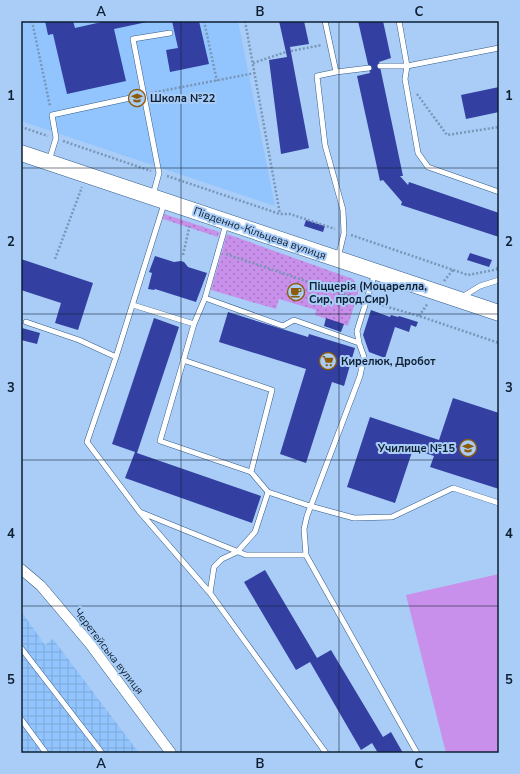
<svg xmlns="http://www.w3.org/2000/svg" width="520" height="774" font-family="'Nunito Sans',sans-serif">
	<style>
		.built { fill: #92c4fd }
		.industrial { fill: url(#industrial-grid) }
		.grass { fill: url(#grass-dots) }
		.garden { fill: #c890ea }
		.building { fill: #3340a1 }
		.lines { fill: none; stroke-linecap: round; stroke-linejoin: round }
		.lane-casing { stroke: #335c88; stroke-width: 6 }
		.street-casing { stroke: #335c88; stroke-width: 11 }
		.primary-casing { stroke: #335c88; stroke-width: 17 }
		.path { stroke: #7896b8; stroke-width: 2.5; stroke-dasharray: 2 2; stroke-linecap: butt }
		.lane { stroke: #fff; stroke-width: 5 }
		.street { stroke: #fff; stroke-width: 10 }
		.primary { stroke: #fff; stroke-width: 16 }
		.grid { fill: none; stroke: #0e1f32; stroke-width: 1; stroke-opacity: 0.55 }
		.labels { text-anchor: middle; stroke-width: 4; stroke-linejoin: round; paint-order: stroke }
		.poi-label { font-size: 11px; font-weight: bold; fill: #0e1f32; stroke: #a9cdf6; text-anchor: start }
		.street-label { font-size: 11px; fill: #0e1f32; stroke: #a9cdf6 }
		.neatline { fill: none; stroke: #0e1f32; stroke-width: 1.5 }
		.grid-label { font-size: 13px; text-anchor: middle; font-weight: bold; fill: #0e1f32 }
	</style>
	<defs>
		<pattern id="industrial-grid" width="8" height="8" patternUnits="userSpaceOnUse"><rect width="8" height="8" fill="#92c4fd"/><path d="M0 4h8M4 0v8" fill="none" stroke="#7da8d9"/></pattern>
		<pattern id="grass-dots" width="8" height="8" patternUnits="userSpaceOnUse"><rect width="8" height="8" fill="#c890ea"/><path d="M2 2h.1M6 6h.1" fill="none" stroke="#a175be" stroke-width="1.8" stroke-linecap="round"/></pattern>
	</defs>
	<rect width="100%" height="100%" fill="#a9cdf6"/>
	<path class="built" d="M21,21H238L275,206L21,121Z"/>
	<path class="industrial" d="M21,611L45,645L53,639L139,753H21Z"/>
	<path class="grass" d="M164,214L219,232L218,237L163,219Z
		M227,234L353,279L359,289L348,326L315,315L316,310L279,299L276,309L211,290Z"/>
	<path class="garden" d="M499,574V753H446L406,595Z"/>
	<path class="building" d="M45,21H73L75,28L106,21L147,22L114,29L126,81L67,94L53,34L48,35Z
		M172,21H199L209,64L170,72L166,50L178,48Z
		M279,21H304L309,44L290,47L309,148L281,154L269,60L287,57Z
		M358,21H383L391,58L379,62L403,176H400L408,185L409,182L499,213V237L401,205L402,202L383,180L380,181L357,76L370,73Z
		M499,87V112L466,119L461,95Z
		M306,220L325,226L323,232L304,226Z
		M470,253L492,260L489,267L467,260Z
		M155,256L174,262L181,261L184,262L188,267L207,273L196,302L155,289L154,290L148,289L152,273L149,272Z
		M21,259L93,283L78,330L55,323L61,303L21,290Z
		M299,285L303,293L292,298L289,291Z
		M371,310L390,317L391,315L398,317L399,316L418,322L416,327L411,325L409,332L395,327L385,358L369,352L363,335Z
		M228,312L308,337L309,334L355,348L344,386L332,382L306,463L280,454L306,369L219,342Z
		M154,318L179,327L137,453L261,496L252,523L125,478L135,452L112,444Z
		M326,318L344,324L341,332L324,326Z
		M22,328L40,333L37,344L21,340Z
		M453,398L499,413V489L430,467L434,456L413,449L395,503L347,487L370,417L439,440Z
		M265,570L317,658L331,650L383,737L391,732L403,753H378L372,743L361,750L310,662L296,670L244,582Z"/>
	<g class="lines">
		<g class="lane-casing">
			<path id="lane" d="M325,21L336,72L317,76L325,145L343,210L344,233L338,258
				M399,21L407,66L405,79L418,153L428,167L499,192
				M380,66H407L499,48
				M336,72L369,68
				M49,161L56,138L52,115L144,95
				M153,195L159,173L133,39L170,33
				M164,204L116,357L87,442L139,511L210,593L326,753
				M375,273L357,331L359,343L364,357L360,376L307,516L304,529L306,555L417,753
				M462,297L480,286L499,280
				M205,298L283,326L294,320L359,343
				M133,305L194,324
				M26,322L79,340L116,357
				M183,360L272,390L251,472
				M268,492L310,506L354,518L392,517L453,488L499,503
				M140,512L246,555H306
				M210,593L214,567L222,559L237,552L255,532L268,492L251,472L160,441L194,324L205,298L226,224
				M21,648L102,753
				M21,719L46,753"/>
		</g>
		<g class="street-casing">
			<path id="street" d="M21,569L41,586L90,644L171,753"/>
		</g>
		<g class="primary-casing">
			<path id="primary" d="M21,153L499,313"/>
		</g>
		<path class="path" d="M32,21L50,106
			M204,21L217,81
			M245,21L280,214
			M291,51L322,45
			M253,63L286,52
			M151,93L255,73
			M417,94L447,135L499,127
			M21,127L48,136
			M63,141L151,171
			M167,176L280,214H290L335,229
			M351,235L468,275L499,269
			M226,254L359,299
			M183,255L190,224
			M55,259L82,187
			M497,269L499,262
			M444,281L453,270
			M374,303L419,316L499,343
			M419,316L428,303"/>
		<use href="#lane" class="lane"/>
		<use href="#street" class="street"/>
		<use href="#primary" class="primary"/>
	</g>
	<path class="grid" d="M181,21V753M339,21V753M21,168H499M21,314H499M21,460H499M21,606H499"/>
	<defs>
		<g id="school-ring" transform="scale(0.9)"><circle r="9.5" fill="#a9cdf6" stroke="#8e5c09" stroke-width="1.5"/><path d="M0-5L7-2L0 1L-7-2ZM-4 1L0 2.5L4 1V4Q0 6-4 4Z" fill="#8e5c09"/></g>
		<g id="cafe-ring" transform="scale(0.9)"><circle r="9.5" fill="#a9cdf6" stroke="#8e5c09" stroke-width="1.5"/><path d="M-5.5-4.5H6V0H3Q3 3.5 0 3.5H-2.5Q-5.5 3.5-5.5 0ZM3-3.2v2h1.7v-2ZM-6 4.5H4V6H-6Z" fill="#8e5c09"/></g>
		<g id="supermarket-ring" transform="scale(0.9)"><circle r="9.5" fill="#a9cdf6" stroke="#8e5c09" stroke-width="1.5"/><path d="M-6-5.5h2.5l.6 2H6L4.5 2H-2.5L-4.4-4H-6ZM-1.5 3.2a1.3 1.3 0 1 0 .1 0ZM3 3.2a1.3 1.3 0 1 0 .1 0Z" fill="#8e5c09"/></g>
		<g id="university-ring" transform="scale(0.9)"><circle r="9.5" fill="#a9cdf6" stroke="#8e5c09" stroke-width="1.5"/><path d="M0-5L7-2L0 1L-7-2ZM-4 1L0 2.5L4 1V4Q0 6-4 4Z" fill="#8e5c09"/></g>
	</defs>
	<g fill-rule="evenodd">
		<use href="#school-ring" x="137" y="98"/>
		<use href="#cafe-ring" x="296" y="292"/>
		<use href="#supermarket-ring" x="328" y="361"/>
		<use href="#university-ring" x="468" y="448"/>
	</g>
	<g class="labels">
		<g class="poi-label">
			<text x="150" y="102">Школа №22</text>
			<text x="309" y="290">Піццерія (Моцарелла,<tspan x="309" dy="13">Сир, прод.Сир)</tspan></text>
			<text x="341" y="365">Кирелюк, Дробот</text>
			<text x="455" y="452" text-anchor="end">Училище №15</text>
		</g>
		<g class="street-label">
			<text transform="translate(260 233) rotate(19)" y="4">Південно-Кільцева вулиця</text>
			<text transform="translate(109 651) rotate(52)" y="4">Черетейська вулиця</text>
		</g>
	</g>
	<rect width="520" height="774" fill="none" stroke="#a9cdf6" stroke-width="44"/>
	<rect x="22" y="22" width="476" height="730" class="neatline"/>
	<g class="grid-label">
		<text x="101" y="16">A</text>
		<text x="260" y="16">B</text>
		<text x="419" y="16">C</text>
		<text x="11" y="100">1</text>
		<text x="509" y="100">1</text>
		<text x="11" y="246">2</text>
		<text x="509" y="246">2</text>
		<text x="11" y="392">3</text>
		<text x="509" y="392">3</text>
		<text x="11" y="538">4</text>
		<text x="509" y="538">4</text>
		<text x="11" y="684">5</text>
		<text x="509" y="684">5</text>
		<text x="101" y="768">A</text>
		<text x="260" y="768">B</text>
		<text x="419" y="768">C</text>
	</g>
</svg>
